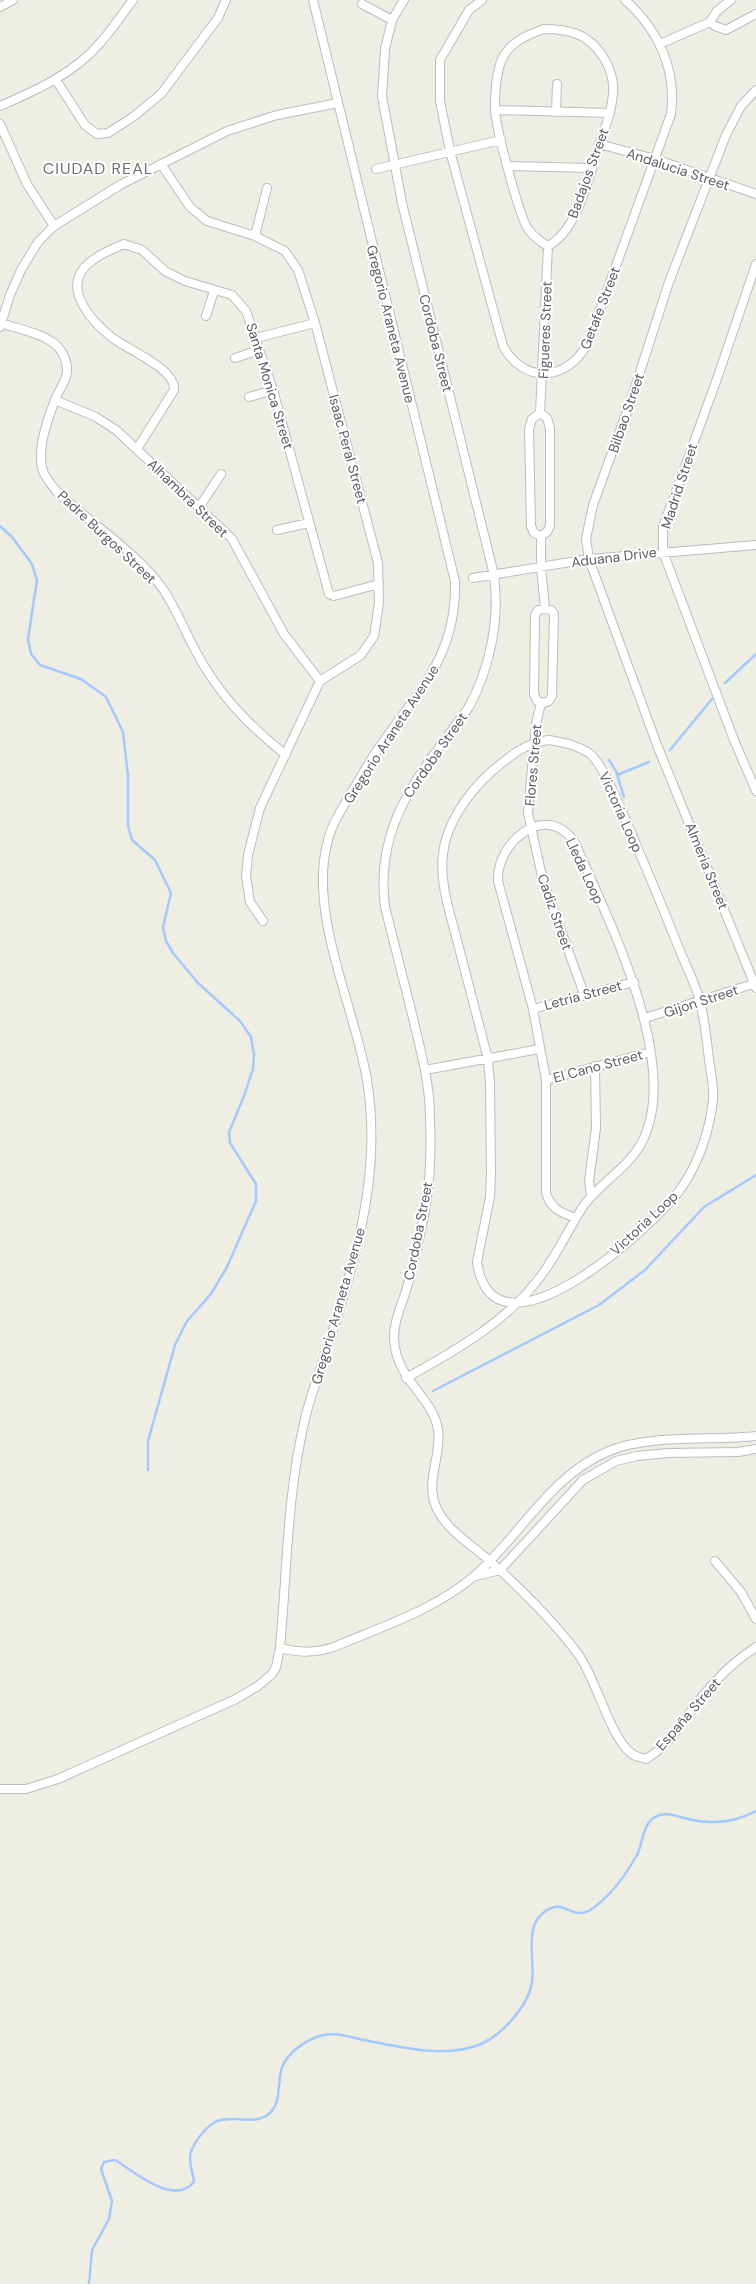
<svg xmlns="http://www.w3.org/2000/svg" width="756" height="2284" font-family="'DM Sans',sans-serif">
	<style>
		.lines { fill: none; stroke-linecap: round; stroke-linejoin: round }
		.stream { stroke: #a3c9ff; stroke-width: 2.5 }
		.street-casing { stroke: #bbbcc3; stroke-width: 10 }
		.street { stroke: #fff; stroke-width: 8 }
		.labels { text-anchor: middle; stroke-width: 4; stroke-linejoin: round; paint-order: stroke }
		.street-label { font-size: 14px; fill: #5b5e65; stroke: #fff }
		.quarter-label { font-size: 16px; letter-spacing: 1px; fill: #6c7077; stroke: #fff }
	</style>
	<rect width="100%" height="100%" fill="#efeee3"/>
	<g class="lines">
		<path class="stream" d="M0,526L12,537L32,564L37,580L28,639L31,654L40,665L81,679L106,697L123,732L128,776V826L132,840L155,860L171,893L163,927L166,941L173,953L198,983L240,1021L251,1037L254,1054L253,1069L244,1096L229,1132L230,1143L256,1184V1201L227,1267L211,1294L187,1321L175,1345L148,1441V1470
			M725,683L756,654
			M670,750L712,699
			M609,760L616,771L624,797
			M617,775L649,762
			M433,1391L599,1305L645,1270L704,1207L756,1175
			M89,2284L92,2250L109,2219L112,2201L101,2169L104,2162L115,2160C134,2171 173,2207 194,2182C193,2174 190,2166 190,2158C190,2146 204,2129 215,2122C219,2119 229,2119 235,2119C246,2119 256,2122 266,2116C282,2106 277,2086 281,2071C284,2057 299,2045 312,2039C331,2030 345,2036 364,2040C401,2047 445,2059 481,2044C502,2035 529,2005 532,1982C535,1964 525,1929 541,1915C561,1895 569,1918 586,1912C595,1909 604,1899 611,1892C622,1880 629,1869 637,1855C644,1841 642,1820 660,1815C670,1812 679,1817 688,1819C712,1825 735,1822 756,1811"/>
		<g class="street-casing">
			<path id="street" d="M404,0L392,20L385,49L382,96L402,203L494,575C500,619 490,668 469,707C423,770 374,822 385,907C394,943 403,978 412,1014C420,1049 430,1082 430,1118C431,1146 431,1176 426,1204C422,1230 415,1255 409,1280C405,1299 393,1319 394,1340C397,1381 432,1396 438,1429C442,1457 424,1482 437,1509C449,1533 473,1545 492,1563C519,1587 556,1624 578,1654C597,1680 610,1738 632,1754C636,1757 641,1757 646,1759C672,1744 685,1716 705,1693C720,1675 736,1660 756,1647
				M482,0L469,10L440,60V101L450,151L503,346C524,385 568,381 588,343L671,114C677,70 658,29 625,0
				M362,4L392,20
				M0,7L13,0
				M710,22L715,26L726,30L756,14
				M544,29C555,29 566,30 577,34C598,42 615,70 613,92C612,115 601,136 595,158C587,185 575,232 548,246C540,242 534,237 528,229C519,215 495,126 495,108C495,94 496,73 502,59C510,42 527,35 544,29Z
				M660,44L710,22L717,11L731,0
				M56,80L85,125L97,134L108,133L133,117L161,94L218,18L226,0
				M756,90L741,106L726,135L669,282L630,403L593,505L586,539L589,559L657,745L756,988
				M0,106C35,91 75,73 100,43C112,30 122,14 133,0
				M495,110L610,113
				M556,112L557,84
				M0,124L27,184L54,226
				M599,144L655,159L756,194
				M161,164L190,207L207,221L255,236L285,251L298,270L315,323L378,563L379,603L374,636L361,655L320,681L260,808L248,855L246,876L250,902L263,921
				M508,166L592,168
				M376,169L501,140
				M255,236L267,188
				M756,264L718,376L663,527V552L734,740L756,791
				M206,316L214,291
				M1,323C18,329 38,332 52,342C61,347 68,361 67,372C66,382 58,391 55,400C47,421 38,446 42,468C44,477 53,487 59,494C91,523 138,554 163,589C175,607 183,627 193,646C216,692 247,724 286,755
				M0,327L10,295L21,270L38,242L54,226L120,185L227,131L277,115L338,103
				M256,338L315,323
				M235,358L259,350
				M249,397L273,390
				M55,400L96,417L116,430L226,533L232,539L284,634L320,681
				M540,413L548,246
				M540,413L532,419L529,429L531,526L534,533L541,536
				M540,413L547,418L550,428V526L547,532L541,536
				M137,449L174,390C177,368 124,349 109,335C97,325 84,311 79,296C69,267 102,253 124,244L142,250L165,271L185,281L232,295L246,311L273,390L329,594L334,596L379,584
				M200,506L221,474
				M277,530L309,523
				M541,536V567L545,609
				M473,578L589,559L756,545
				M545,609L551,610L554,614L552,696L549,701L544,703L537,701L534,694L535,615L538,610Z
				M541,703L536,724L528,813L543,881L584,994
				M549,740C563,742 577,745 589,753C606,765 633,839 643,861C656,891 668,921 680,951C687,968 696,985 700,1002C705,1021 707,1041 709,1060C711,1073 714,1087 713,1099C710,1130 699,1162 682,1187C655,1226 493,1373 477,1262L490,1197L491,1173L490,1084L488,1059C478,1021 468,982 458,944C451,916 439,883 443,854C446,824 468,793 490,773C507,758 526,742 549,740Z
				M533,1009L634,982
				M645,1018L756,983
				M425,1070L539,1049
				M546,1080L650,1052
				M591,1195L589,1181L596,1128L595,1066
				M406,1378C455,1351 510,1320 543,1273C558,1252 569,1229 582,1208C598,1184 626,1170 641,1144C684,1065 607,918 575,843C547,800 496,842 498,881L533,1009L546,1080V1193C551,1209 561,1213 576,1218
				M715,1561L741,1592L756,1619
				M476,1576L500,1570L583,1480L616,1461L637,1456L668,1453L738,1452L756,1449
				M280,1648C300,1653 315,1653 334,1647C381,1627 434,1610 473,1577C520,1537 550,1475 609,1451C649,1434 712,1441 756,1436
				M0,1789H26L58,1779L236,1699L258,1686L272,1674L276,1667L280,1648C287,1572 287,1493 305,1419C310,1398 318,1376 325,1355C346,1289 368,1222 371,1153C372,1128 371,1104 367,1080C355,1008 309,916 327,844C331,825 342,809 351,793C359,781 366,767 374,755C414,695 457,660 455,581L313,0"/>
		</g>
		<use href="#street" class="street"/>
	</g>
	<g class="labels">
		<g class="street-label">
			<text transform="translate(678 169) rotate(18)" y="5">Andalucia Street</text>
			<text transform="translate(588 173) rotate(-70)" y="5">Badajos Street</text>
			<text transform="translate(600 308) rotate(-69)" y="5">Getafe Street</text>
			<text transform="translate(391 324) rotate(76)" y="5">Gregorio Araneta Avenue</text>
			<text transform="translate(545 330) rotate(-88)" y="5">Figueres Street</text>
			<text transform="translate(436 343) rotate(76)" y="5">Cordoba Street</text>
			<text transform="translate(270 386) rotate(73)" y="5">Santa Monica Street</text>
			<text transform="translate(626 413) rotate(-71)" y="5">Bilbao Street</text>
			<text transform="translate(348 449) rotate(75)" y="5">Isaac Peral Street</text>
			<text transform="translate(679 486) rotate(-72)" y="5">Madrid Street</text>
			<text transform="translate(188 498) rotate(44)" y="5">Alhambra Street</text>
			<text transform="translate(107 537) rotate(43)" y="5">Padre Burgos Street</text>
			<text transform="translate(614 557) rotate(-7)" y="5">Aduana Drive</text>
			<text transform="translate(391 734) rotate(-57)" y="5">Gregorio Araneta Avenue</text>
			<text transform="translate(435 755) rotate(-55)" y="5">Cordoba Street</text>
			<text transform="translate(533 765) rotate(-85)" y="5">Flores Street</text>
			<text transform="translate(621 812) rotate(66)" y="5">Victoria Loop</text>
			<text transform="translate(707 866) rotate(68)" y="5">Almeria Street</text>
			<text transform="translate(585 871) rotate(65)" y="5">Lleda Loop</text>
			<text transform="translate(555 912) rotate(71)" y="5">Cadiz Street</text>
			<text transform="translate(583 995) rotate(-15)" y="5">Letria Street</text>
			<text transform="translate(701 1001) rotate(-18)" y="5">Gijon Street</text>
			<text transform="translate(598 1066) rotate(-15)" y="5">El Cano Street</text>
			<text transform="translate(644 1223) rotate(-43)" y="5">Victoria Loop</text>
			<text transform="translate(418 1231) rotate(-79)" y="5">Cordoba Street</text>
			<text transform="translate(338 1306) rotate(-74)" y="5">Gregorio Araneta Avenue</text>
			<text transform="translate(688 1714) rotate(-49)" y="5">España Street</text>
		</g>
		<g class="quarter-label">
			<text x="98" y="174">CIUDAD REAL</text>
		</g>
	</g>
</svg>
